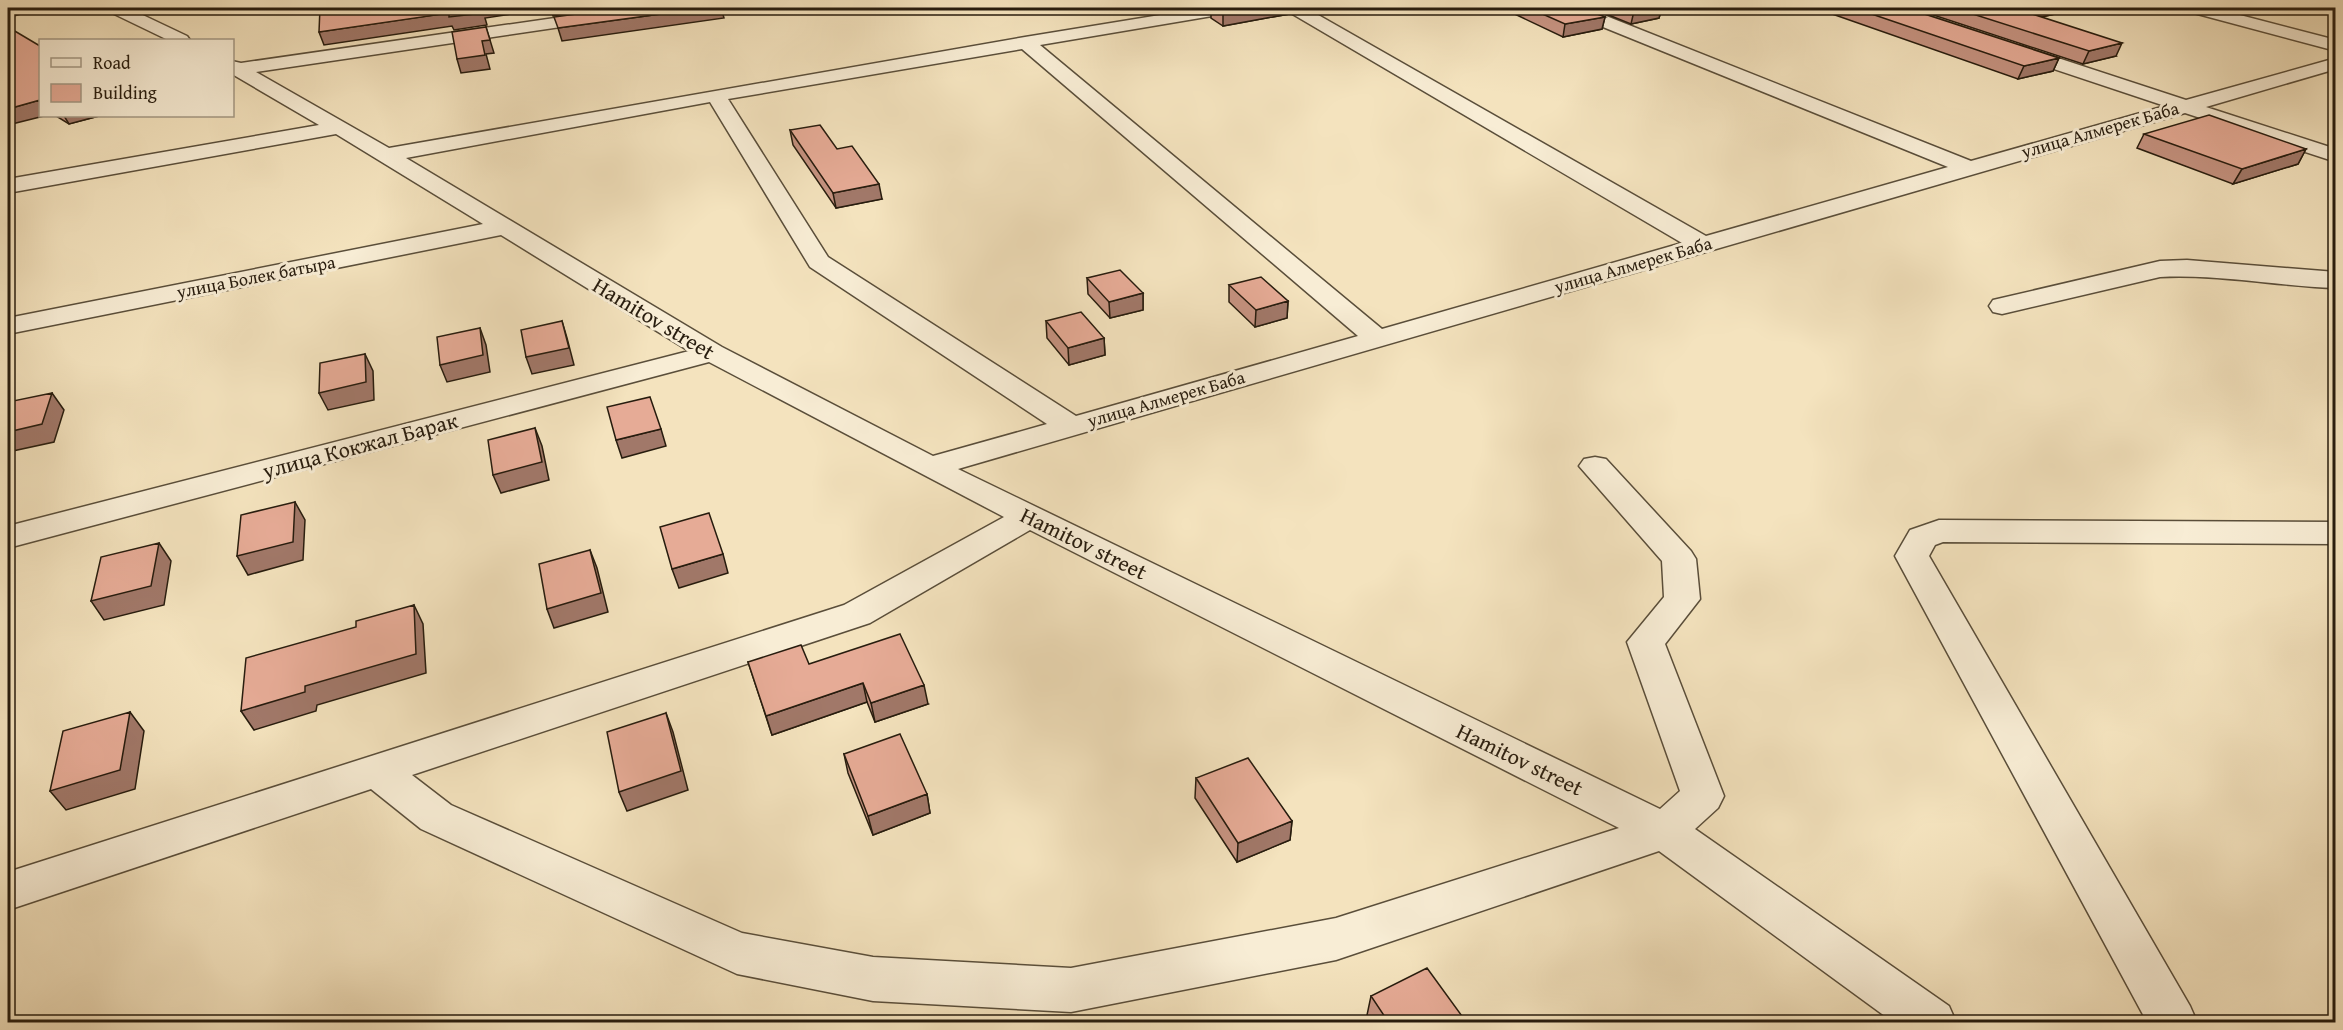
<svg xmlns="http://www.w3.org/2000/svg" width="2343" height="1030" font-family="'Gentium Book Plus',serif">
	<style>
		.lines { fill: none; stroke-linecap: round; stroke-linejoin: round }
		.minor-casing { stroke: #5a4e3a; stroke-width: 3 }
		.minor { fill: #f8edd5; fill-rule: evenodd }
		.wall { fill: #c69381; stroke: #271c0e; stroke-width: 1.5 }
		.shaded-wall { fill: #a17869; stroke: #271c0e; stroke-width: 1.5 }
		.building { fill: #e6ab96; stroke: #271c0e; stroke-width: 1.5 }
		.labels { text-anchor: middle; stroke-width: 6; stroke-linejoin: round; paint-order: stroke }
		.far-street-label { font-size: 18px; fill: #271c0e; stroke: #f8edd5 }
		.street-label { font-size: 22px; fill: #271c0e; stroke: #f8edd5 }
	</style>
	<rect width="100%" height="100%" fill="#f4e3be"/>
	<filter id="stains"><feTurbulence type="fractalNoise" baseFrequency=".00333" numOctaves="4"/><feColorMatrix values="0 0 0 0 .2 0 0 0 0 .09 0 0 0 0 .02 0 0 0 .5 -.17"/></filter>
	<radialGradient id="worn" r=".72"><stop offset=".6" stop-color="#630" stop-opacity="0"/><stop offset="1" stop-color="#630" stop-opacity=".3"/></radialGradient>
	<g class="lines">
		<g class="minor-casing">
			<path id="minor" d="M8,8H27L25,12L8,17Z
				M108,8H128L187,36L190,40H168L110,12Z
				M624,8H664L656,13L256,72L389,148L1025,37L1203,8H1238L1236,12L1230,13L1040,45L1382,329L1682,243L1289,12L1287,8H1306L1706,236L1948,167L1566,12L1564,8H1586L1971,161L2165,106L2009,54L2006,50L2009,46H2021L2186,100L2336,58V69L2206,107L2336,149V162L2185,113L958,469L1660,809L1680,791L1627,642L1664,597L1662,561L1579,466L1584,459L1595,457L1606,459L1691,551L1696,559L1700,599L1665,644L1724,796L1718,808L1695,829L1949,1006L1956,1022H1893L1659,851L1336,960L1071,1012L873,1001L737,974L421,829L371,789L8,910V872L844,605L1004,517L709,362L8,548V526L689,351L501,235L8,334V318L483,224L336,134L8,193V179L319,125L232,74V61L241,63ZM1022,49L1358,336L1076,416L828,257L728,99ZM710,102L810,267L1047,424L933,456L722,347L406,158ZM1030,530L1619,828L1336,918L1071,968L873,957L742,933L451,805L412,775L870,623Z
				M2188,8H2213L2336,40V51L2190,12Z
				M2187,260L2336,272V288C2277,286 2219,274 2160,277L2002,314L1993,312L1989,306L1993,300L2160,261Z
				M1939,520L2336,522V544L1943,542L1935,545L1929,556L2190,1006L2197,1022H2147L1895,556L1910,530Z"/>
		</g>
		<use href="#minor" class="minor"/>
	</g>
	<path class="wall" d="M1211,8H1289V14L1223,26L1211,18Z
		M1504,8H1582L1605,17L1602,29L1563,37L1504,9Z
		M1591,8H1662L1659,18L1631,24Z
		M1815,8H1906L2059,58L2053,71L2018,79Z
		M1912,8H2082L2041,17L2116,56L2083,64Z
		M56,116H99L69,124Z
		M790,130L837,149L882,199L836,208L793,145Z
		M2144,134L2306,149L2298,164L2233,184L2137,148Z
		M1087,278L1143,293V310L1110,318L1088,294Z
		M1229,285L1288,301L1287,318L1255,327L1229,302Z
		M1046,321L1104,338L1105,355L1069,365L1047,338Z
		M748,662L809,664L928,704L875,722L867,702L772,735Z
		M844,754L927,794L930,813L873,835L848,773Z
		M1196,778L1292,821L1290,840L1237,862L1195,798Z
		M1371,996L1467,1023H1373L1367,1015Z"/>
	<path class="shaded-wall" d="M481,8H545V9L485,18L487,25L454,30L452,26L324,45L319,32Z
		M551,8H612L553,16Z
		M705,8H721L724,18L562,41L558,28Z
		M1256,8H1289V14L1223,26V13Z
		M1314,8H1329L1314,10Z
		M1652,8H1662L1659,18L1631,24L1634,11Z
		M2031,8H2082L2015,23L2020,10Z
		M1605,17L1602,29L1563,37L1565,24Z
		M486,27L494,53L486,54L490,69L461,73L457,59L482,41Z
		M2122,43L2116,56L2083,64L2089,51Z
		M2059,58L2053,71L2018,79L2024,66Z
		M40,100V116H44L8,125V109Z
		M64,116H99L69,124Z
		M2306,149L2298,164L2233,184L2242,169Z
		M879,184L882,199L836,208L833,193Z
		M1143,293V310L1110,318L1109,302Z
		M1288,301L1287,318L1255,327L1256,310Z
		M562,321L567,338L574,365L532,374L526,357Z
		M480,328L486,345L490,372L447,382L440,365Z
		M1104,338L1105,355L1069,365L1068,348Z
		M365,354L373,371L374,400L328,410L319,393Z
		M52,393L64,410L54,442L8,452V432Z
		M535,428L542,446L549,480L501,493L493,475Z
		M661,429L666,446L622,458L616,440Z
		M295,502L305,520L303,560L248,575L237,556Z
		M159,543L171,561L164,605L104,620L91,601Z
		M590,550L597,568L608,612L554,628L547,609Z
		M723,554L728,573L679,588L672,569Z
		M414,605L423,624L426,673L317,705L316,711L254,730L241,711L305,686Z
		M863,683L867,702L772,735L766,716Z
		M924,685L928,704L875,722L871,703Z
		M130,712L144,731L135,789L66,810L50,791Z
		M666,713L673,732L688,790L627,811L619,792Z
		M927,794L930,813L873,835L868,816Z
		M1292,821L1290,840L1237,862L1238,843Z"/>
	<path class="building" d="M320,8H481L483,13L449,17V13L319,32Z
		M621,8H705L558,28L554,17Z
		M1214,8H1256L1223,13Z
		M1529,8H1582L1605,17L1565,24Z
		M1625,8H1652L1634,11Z
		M1854,8H1906L2059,58L2024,66Z
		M1954,8H2031L2020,10L2122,43L2089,51Z
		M8,27L40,46V100L8,109Z
		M486,27L490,40L482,41L485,55L457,59L452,32Z
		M2209,115L2306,149L2242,169L2144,134Z
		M820,125L837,149L852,146L879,184L833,193L790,130Z
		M1120,270L1143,293L1109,302L1087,278Z
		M1261,277L1288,301L1256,310L1229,285Z
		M1081,312L1104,338L1068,348L1046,321Z
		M562,321L569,348L526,357L521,330Z
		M480,328L483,355L440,365L437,337Z
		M365,354L366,382L319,393L320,363Z
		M52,393L42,424L8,432V402Z
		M650,397L661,429L616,440L607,407Z
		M535,428L542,462L493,475L488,440Z
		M295,502L293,542L237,556L241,515Z
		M709,513L723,554L672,569L660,527Z
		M159,543L151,586L91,601L101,557Z
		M590,550L601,593L547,609L539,564Z
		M414,605L416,654L305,686V692L241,711L246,658L356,627V621Z
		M900,634L924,685L871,703L863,683L766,716L748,662L801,645L809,664Z
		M130,712L120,770L50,791L63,731Z
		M666,713L681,771L619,792L607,732Z
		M900,734L927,794L868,816L844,754Z
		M1248,758L1292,821L1238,843L1196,778Z
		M1427,968L1467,1023H1389L1371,996Z"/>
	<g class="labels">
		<g class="far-street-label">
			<text transform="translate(2100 130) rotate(-16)" y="6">улица Алмерек Баба</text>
			<text transform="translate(1633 265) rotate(-16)" y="6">улица Алмерек Баба</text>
			<text transform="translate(256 277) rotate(-11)" y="6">улица Болек батыра</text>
			<text transform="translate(1166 399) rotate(-16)" y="6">улица Алмерек Баба</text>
		</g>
		<g class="street-label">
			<text transform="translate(654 318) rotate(31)" y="8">Hamitov street</text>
			<text transform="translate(360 445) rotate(-15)" y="8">улица Кокжал Барак</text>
			<text transform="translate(1084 543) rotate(26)" y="8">Hamitov street</text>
			<text transform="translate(1520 759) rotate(26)" y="8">Hamitov street</text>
		</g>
	</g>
	<rect width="2343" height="1030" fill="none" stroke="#f4e3be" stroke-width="30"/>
	<rect x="9" y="9" width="2325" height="1012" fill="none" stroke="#271c0e" stroke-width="3"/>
	<rect x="15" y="15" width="2313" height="1000" fill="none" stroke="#271c0e" stroke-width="1.5"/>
	<rect x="39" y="39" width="195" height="78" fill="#f8edd5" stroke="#a49985" stroke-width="1.5"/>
	<rect x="51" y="58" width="30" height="9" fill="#f8edd5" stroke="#a49985" stroke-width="1.5"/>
	<text x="93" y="69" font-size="18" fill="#271c0e">Road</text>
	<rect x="51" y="84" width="30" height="18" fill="#e6ab96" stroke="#a49985" stroke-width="1.5"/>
	<text x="93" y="99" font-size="18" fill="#271c0e">Building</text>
	<rect width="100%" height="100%" filter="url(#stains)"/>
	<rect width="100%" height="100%" fill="url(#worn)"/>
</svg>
